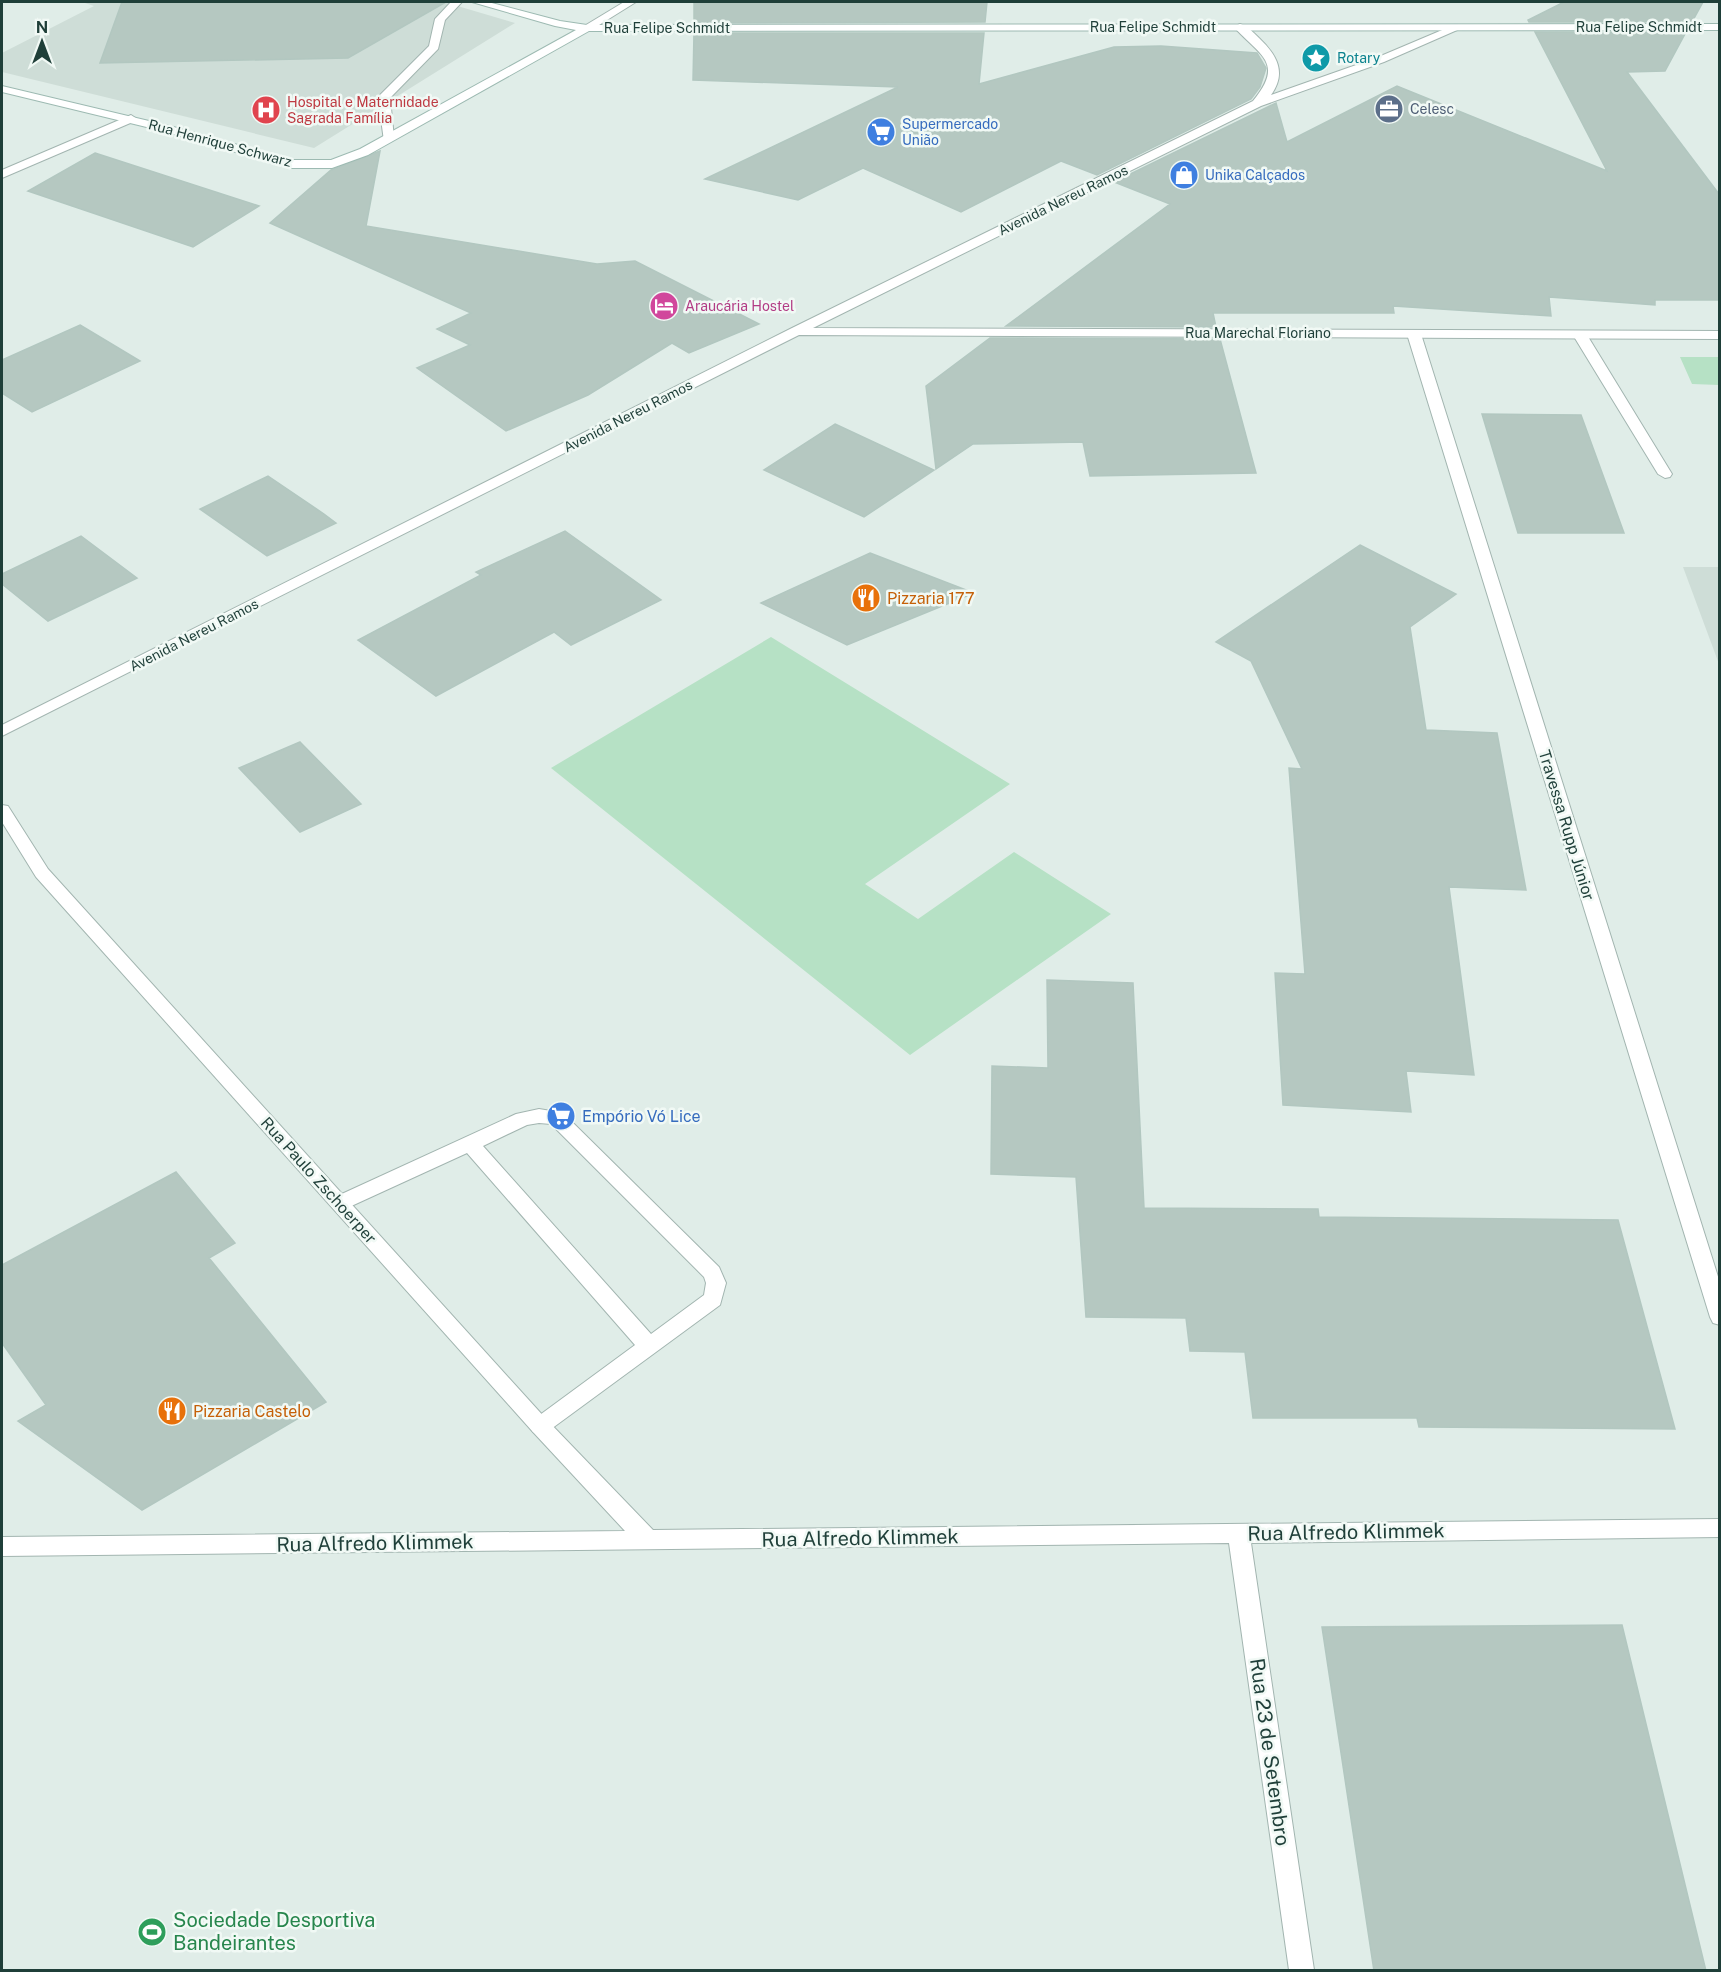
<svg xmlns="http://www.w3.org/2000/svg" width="1721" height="1972" font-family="'Public Sans',sans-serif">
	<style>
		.built { fill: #ceddd7 }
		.green { fill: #b6e1c5 }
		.building { fill: #b5c8c1; stroke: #b2c7c0; stroke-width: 1.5 }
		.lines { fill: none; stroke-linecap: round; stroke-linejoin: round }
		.service-casing { stroke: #a2b5b0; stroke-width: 2 }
		.minor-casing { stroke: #a2b5b0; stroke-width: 2 }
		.tertiary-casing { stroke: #a2b5b0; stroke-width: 2 }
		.secondary-casing { stroke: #9dbab2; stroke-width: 2 }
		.service { fill: #fff; fill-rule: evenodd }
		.minor { fill: #fff; fill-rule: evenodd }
		.tertiary { fill: #fff; fill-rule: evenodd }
		.secondary { fill: #fff; fill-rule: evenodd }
		.labels { text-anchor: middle; stroke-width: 5; stroke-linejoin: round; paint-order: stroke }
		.far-street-label { font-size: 14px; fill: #1f3f39; stroke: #f1f9f5 }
		.far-culture-label { font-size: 14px; fill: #0d838f; stroke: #f1f9f5; text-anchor: start }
		.far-health-label { font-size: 14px; fill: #be3a42; stroke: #f1f9f5; text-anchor: start }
		.far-service-label { font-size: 14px; fill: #4e5e75; stroke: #f1f9f5; text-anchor: start }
		.far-shop-label { font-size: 14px; fill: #366cbe; stroke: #f1f9f5; text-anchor: start }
		.far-hotel-label { font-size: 14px; fill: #b23c85; stroke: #f1f9f5; text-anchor: start }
		.food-label { font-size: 16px; fill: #c56008; stroke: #f1f9f5; text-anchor: start }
		.street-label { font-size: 16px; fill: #1f3f39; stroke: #f1f9f5 }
		.shop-label { font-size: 16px; fill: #366cbe; stroke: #f1f9f5; text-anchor: start }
		.near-street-label { font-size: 20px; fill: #1f3f39; stroke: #f1f9f5 }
		.near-leisure-label { font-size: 20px; fill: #27864d; stroke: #f1f9f5; text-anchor: start }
	</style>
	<rect width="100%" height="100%" fill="#e0ede8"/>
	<path class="built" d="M82,2H444L515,23L314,148L2,72V53L94,6Z
		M1683,567H1719V664Z"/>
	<path class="green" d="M1680,357H1719V385L1692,384Z
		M771,637L1010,784L865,884L918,919L1014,852L1111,914L910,1055L551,768Z"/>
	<path class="building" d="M122,2H446L348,58L100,63Z
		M694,2H987L985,22L694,23Z
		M1564,2H1703L1692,22H1529L1528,20Z
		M1535,32H1686L1665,71L1627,72L1719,194V300H1655V305L1549,297L1551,316L1393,306L1394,313H1213L1216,327L1006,326L1170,204L1114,182L1276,103L1287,142L1397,86L1607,171Z
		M694,33H984L979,84L1114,47L1161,46L1257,53L1266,68L1260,87L1251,99L1097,175L1061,161L961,212L863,168L798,200L705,179L898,87L693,80Z
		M380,151L366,226L597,264L635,261L759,324L689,353L672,343L588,395L506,431L417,368L470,345L437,329L471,313L270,223L331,170Z
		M95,153L259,206L193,247L28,191Z
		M80,325L140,361L32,412L2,393V360Z
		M990,338L1220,339L1256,473L1090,476L1083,442L973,444L936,469L926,386Z
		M1482,414L1581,415L1624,533H1518Z
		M835,424L934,470L864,517L764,470Z
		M268,476L324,514L336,523L267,556L200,509Z
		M565,531L661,600L571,645L554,632L436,696L358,640L481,575L476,572Z
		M81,536L137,578L48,621L2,584V574Z
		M1360,545L1456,594L1410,627L1426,730L1497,733L1526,890L1449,887L1474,1075L1406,1071L1411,1112L1283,1105L1275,973L1305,974L1289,768L1302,769L1251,661L1216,642Z
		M870,553L974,593L847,645L761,603Z
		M300,742L361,804L300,832L239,768Z
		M1047,980L1133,983L1144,1208L1318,1209L1319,1217L1618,1220L1675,1429L1419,1427L1417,1418H1253L1245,1352L1190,1351L1186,1318L1086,1317L1076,1177L991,1174L992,1066L1048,1068Z
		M176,1172L235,1243L209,1258L326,1402L142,1510L18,1421L46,1405L2,1343V1265Z
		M1622,1625L1706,1971H1374L1322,1627Z"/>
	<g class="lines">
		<g class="service-casing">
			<path id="service" d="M451,2H462L445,20L438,49L390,98L394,138L392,141H384L378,97L429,46L435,19Z
				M1580,331L1587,335L1672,474L1670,477L1665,478L1658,474L1573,335Z
				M539,1109L563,1113L719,1267L726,1283L720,1305L547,1432L540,1435L533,1432L529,1426L533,1420L635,1345L467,1153L347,1208L340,1211L333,1208L330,1203L333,1198L516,1114ZM539,1123L551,1124L704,1277L706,1283L704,1295L651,1334L483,1146L527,1125Z"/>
		</g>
		<g class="minor-casing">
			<path id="minor" d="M131,115L137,119L135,121L2,178V170Z
				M1414,330L1421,334L1720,1283V1325L1713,1323L1710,1317L1407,334Z
				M2,805L8,806L48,869L547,1420L653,1530L1720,1519V1537L1251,1543L1314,1970H1289L1229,1543L2,1556V1537L625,1531L533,1432L36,877L2,822Z"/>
		</g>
		<g class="tertiary-casing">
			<path id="tertiary" d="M624,2H636L591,30H583L581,28Z
				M1240,24C1247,26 1253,32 1259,38C1277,55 1287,73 1271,95L1376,58L1454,25H1462L1464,27L1384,62L1261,106L813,328L1720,331V339L799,335L2,736V725L792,328L1253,101C1285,62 1260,56 1234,27Z"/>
		</g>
		<g class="secondary-casing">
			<path id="secondary" d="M472,2H488L560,21L587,25L1720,24V30L589,31L368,155L332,168H291L163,131L2,92V86L170,126L292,160H331L360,149L576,30L555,26Z"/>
		</g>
		<use href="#service" class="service"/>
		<use href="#minor" class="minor"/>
		<use href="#tertiary" class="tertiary"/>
		<use href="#secondary" class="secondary"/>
	</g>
	<defs>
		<g id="sight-disc" transform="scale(1.5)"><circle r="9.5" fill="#0f9aa8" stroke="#f1f9f5"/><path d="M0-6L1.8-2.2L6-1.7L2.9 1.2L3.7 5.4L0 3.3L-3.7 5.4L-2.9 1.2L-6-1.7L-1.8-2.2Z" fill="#fff"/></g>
		<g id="office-disc" transform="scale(1.5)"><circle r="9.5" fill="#5c6f8a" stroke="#f1f9f5"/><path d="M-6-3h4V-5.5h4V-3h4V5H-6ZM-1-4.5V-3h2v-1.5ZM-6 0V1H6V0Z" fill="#fff"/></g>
		<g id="hospital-disc" transform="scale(1.5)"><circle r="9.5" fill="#e0444e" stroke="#f1f9f5"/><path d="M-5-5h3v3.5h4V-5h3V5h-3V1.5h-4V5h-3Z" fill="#fff"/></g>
		<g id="supermarket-disc" transform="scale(1.5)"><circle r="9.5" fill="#3f7fe0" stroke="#f1f9f5"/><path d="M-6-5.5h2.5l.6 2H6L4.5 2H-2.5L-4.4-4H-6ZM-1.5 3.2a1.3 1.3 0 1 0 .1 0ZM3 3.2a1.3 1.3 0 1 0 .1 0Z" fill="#fff"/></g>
		<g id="shop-disc" transform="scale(1.5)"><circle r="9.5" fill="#3f7fe0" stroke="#f1f9f5"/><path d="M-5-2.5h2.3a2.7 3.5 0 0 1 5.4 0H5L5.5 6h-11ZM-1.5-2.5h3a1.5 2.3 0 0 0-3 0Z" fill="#fff"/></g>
		<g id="hotel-disc" transform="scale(1.5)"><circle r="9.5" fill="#d1479c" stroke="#f1f9f5"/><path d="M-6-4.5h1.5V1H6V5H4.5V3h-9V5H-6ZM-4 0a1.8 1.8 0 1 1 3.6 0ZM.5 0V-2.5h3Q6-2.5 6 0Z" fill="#fff"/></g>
		<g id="restaurant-disc" transform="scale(1.5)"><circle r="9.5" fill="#e8710a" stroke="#f1f9f5"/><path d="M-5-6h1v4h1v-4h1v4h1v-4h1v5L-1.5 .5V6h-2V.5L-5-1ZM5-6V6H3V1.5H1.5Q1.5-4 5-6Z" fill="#fff"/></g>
		<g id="stadium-disc" transform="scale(1.5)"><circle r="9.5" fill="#2e9e5b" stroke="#f1f9f5"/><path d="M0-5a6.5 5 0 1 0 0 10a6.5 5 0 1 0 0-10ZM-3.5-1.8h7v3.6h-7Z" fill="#fff"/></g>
	</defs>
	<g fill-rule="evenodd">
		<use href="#sight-disc" x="1316" y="58"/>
		<use href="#office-disc" x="1389" y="109"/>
		<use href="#hospital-disc" x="266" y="110"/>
		<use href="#supermarket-disc" x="881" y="132"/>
		<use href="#shop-disc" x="1184" y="175"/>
		<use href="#hotel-disc" x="664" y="306"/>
		<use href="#restaurant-disc" x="866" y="598"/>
		<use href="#supermarket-disc" x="561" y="1116"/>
		<use href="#restaurant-disc" x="172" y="1411"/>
		<use href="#stadium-disc" x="152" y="1932"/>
	</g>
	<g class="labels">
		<g class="far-street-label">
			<text x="1153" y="32">Rua Felipe Schmidt</text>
			<text x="1639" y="32">Rua Felipe Schmidt</text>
			<text x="667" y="33">Rua Felipe Schmidt</text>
			<text transform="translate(220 143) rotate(15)" y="5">Rua Henrique Schwarz</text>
			<text transform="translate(1063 200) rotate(-26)" y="5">Avenida Nereu Ramos</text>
			<text x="1258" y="338">Rua Marechal Floriano</text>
			<text transform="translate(628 416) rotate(-27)" y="5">Avenida Nereu Ramos</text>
			<text transform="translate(194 635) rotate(-27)" y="5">Avenida Nereu Ramos</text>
		</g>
		<g class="far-culture-label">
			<text x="1337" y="63">Rotary</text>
		</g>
		<g class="far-health-label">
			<text x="287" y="107">Hospital e Maternidade<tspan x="287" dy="16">Sagrada Família</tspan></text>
		</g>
		<g class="far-service-label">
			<text x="1410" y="114">Celesc</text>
		</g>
		<g class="far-shop-label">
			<text x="902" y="129">Supermercado<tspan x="902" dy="16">União</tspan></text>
			<text x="1205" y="180">Unika Calçados</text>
		</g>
		<g class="far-hotel-label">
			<text x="685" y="311">Araucária Hostel</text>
		</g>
		<g class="food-label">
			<text x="887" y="604">Pizzaria 177</text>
			<text x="193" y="1417">Pizzaria Castelo</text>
		</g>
		<g class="street-label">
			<text transform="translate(1567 825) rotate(73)" y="6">Travessa Rupp Júnior</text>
			<text transform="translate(319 1180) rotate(48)" y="6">Rua Paulo Zschoerper</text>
		</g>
		<g class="shop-label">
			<text x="582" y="1122">Empório Vó Lice</text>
		</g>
		<g class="near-street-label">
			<text transform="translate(1346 1532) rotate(-1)" y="7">Rua Alfredo Klimmek</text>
			<text transform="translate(860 1538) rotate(-1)" y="7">Rua Alfredo Klimmek</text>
			<text transform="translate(375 1543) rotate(-1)" y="7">Rua Alfredo Klimmek</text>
			<text transform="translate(1270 1752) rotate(82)" y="7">Rua 23 de Setembro</text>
		</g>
		<g class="near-leisure-label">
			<text x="173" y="1927">Sociedade Desportiva<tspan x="173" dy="23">Bandeirantes</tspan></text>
		</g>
	</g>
	<rect width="1721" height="1972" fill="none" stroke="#1f3f39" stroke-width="6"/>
	<g transform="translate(42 42)" stroke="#f1f9f5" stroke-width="4.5" paint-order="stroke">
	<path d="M0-4.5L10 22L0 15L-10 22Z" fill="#1f3f39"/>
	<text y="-9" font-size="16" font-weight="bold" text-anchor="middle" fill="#1f3f39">N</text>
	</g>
</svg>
